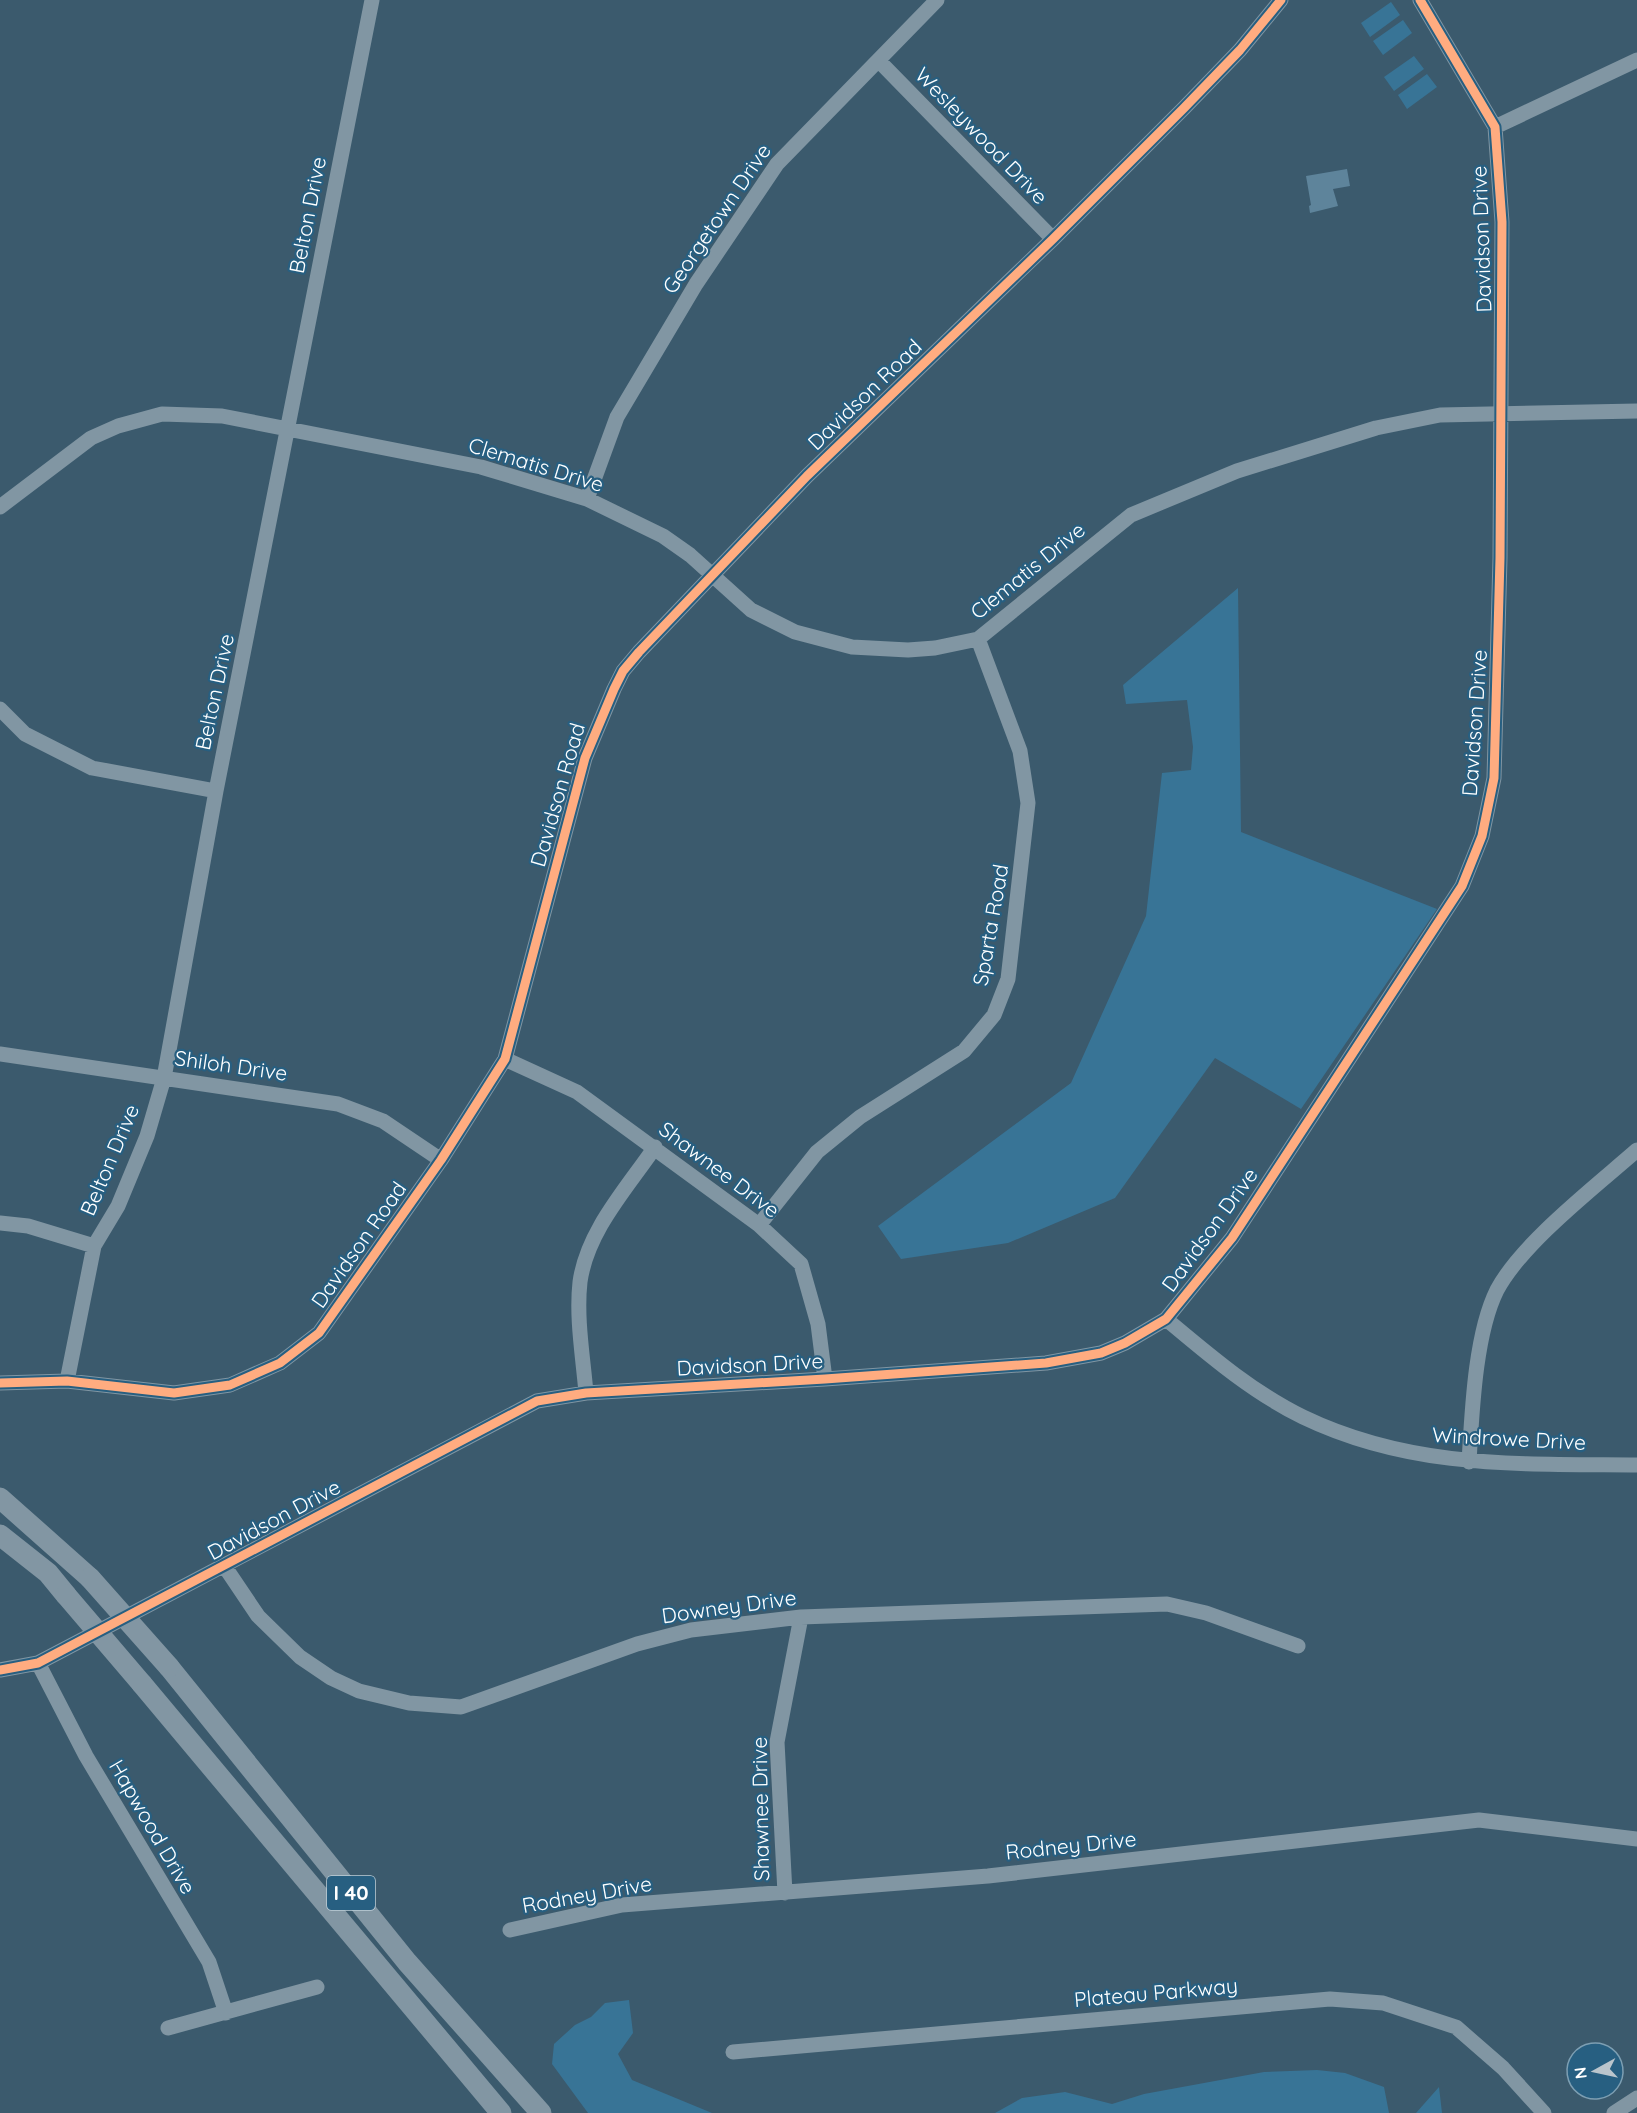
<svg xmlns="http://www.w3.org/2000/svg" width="1637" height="2113" font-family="Quicksand,sans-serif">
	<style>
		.green { fill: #387496 }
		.water { fill: #5e849b }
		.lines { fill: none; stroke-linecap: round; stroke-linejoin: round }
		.minor { stroke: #8196a3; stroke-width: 15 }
		.highway { stroke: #8296a3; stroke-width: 21 }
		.highway-bridge { stroke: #8296a3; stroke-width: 21 }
		.cycleway-casing { stroke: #275f81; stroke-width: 13 }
		.cycleway { stroke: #ffac80; stroke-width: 9 }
		.labels { text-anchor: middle; stroke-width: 4.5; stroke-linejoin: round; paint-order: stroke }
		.shield { fill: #275f81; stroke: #becfd9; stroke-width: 1.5 }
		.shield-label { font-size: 20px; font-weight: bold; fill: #fff }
		.street-label { font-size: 21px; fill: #fff; stroke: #275f81 }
	</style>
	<rect width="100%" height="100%" fill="#3b5a6d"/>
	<path class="green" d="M1391,2L1400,15L1370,37L1361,23Z
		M1403,20L1412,33L1383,55L1373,41Z
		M1414,56L1424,69L1394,91L1384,77Z
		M1427,74L1437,87L1407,109L1398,95Z
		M1238,588L1241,832L1437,909L1301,1109L1215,1058L1115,1198L1008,1243L901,1259L878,1226L1071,1083L1146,916L1162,773L1191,770L1193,747L1187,700L1126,704L1123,685Z
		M629,2000L633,2033L618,2054L632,2080L712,2113H588L552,2064L554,2044L575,2025L591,2017L605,2003Z
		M1317,2070L1345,2073L1384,2087L1389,2113H995L1022,2098L1065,2092L1112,2104L1144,2094L1264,2072Z
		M1439,2087L1442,2113H1416Z"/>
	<path class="water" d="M1347,169L1350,186L1333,189L1338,206L1310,213L1309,206L1311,205L1306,176Z"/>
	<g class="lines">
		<path class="minor" d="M879,61L1053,239
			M1495,127L1637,60
			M587,499L617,417L696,284L777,164L937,0
			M0,507L91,438L118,426L162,414L222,416L481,467L587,499L663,536L690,555L751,610L795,632L852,647L908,650L935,648L978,639L1131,515L1237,471L1376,428L1440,415L1637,411
			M0,709L25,734L92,768L216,791
			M0,1054L338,1104L383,1121L441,1160
			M505,1059L577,1092L759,1225L801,1264L818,1324L825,1379
			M0,1223L28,1226L94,1246
			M759,1225L817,1152L860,1117L964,1051L994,1015L1008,979L1028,803L1020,751L978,639
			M1166,1319C1209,1355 1252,1392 1303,1417C1411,1469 1520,1464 1637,1465
			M67,1381L94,1246L118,1206L147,1136L164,1078L216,791L372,0
			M0,1383L67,1381L174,1393L230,1385L280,1363L319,1333L441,1160L505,1059L585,758L614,689L623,671L639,652L807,476L1053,239L1184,108L1240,50L1281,0
			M586,1393C583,1357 576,1318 580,1282C587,1231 627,1188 655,1147
			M1469,1462C1472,1412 1475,1334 1497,1290C1522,1243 1596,1186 1637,1150
			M225,1567L258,1616L300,1657L331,1678L359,1691L409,1703L461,1707L637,1644L691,1630L801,1617L1167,1604L1206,1613L1298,1646
			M38,1663L86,1756L209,1962L226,2013
			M0,1670L38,1663L537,1401L586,1393L825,1379L1046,1363L1101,1353L1125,1343L1166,1319L1232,1238L1462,886L1482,836L1494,778L1500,558L1502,222L1495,127L1420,0
			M785,1893L777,1742L801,1617
			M510,1930L622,1905L988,1876L1479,1820L1637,1839
			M168,2028L317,1987
			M733,2052L1330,1999L1383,2003L1456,2027L1503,2068L1544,2113
			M1614,2113L1637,2098"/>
		<path class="highway" d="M0,1498L90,1578
			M0,1535L48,1573L66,1595
			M169,1667L407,1962L541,2113
			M142,1684L501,2113"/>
		<path class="highway-bridge" d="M90,1578L169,1667
			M66,1595L142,1684"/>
		<g class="cycleway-casing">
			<path id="cycleway" d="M0,1383L67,1381L174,1393L230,1385L280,1363L319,1333L441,1160L505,1059L585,758L614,689L623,671L639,652L807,476L1053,239L1184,108L1240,50L1281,0
				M0,1670L38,1663L537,1401L586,1393L825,1379L1046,1363L1101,1353L1125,1343L1166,1319L1232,1238L1462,886L1482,836L1494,778L1500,558L1502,222L1495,127L1420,0"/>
		</g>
		<use href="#cycleway" class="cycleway"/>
	</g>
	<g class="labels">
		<rect class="shield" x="327" y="1876" width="48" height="34" rx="4.5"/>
		<g class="shield-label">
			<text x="351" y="1900">I 40</text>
		</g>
		<g class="street-label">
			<text transform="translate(981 136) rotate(46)" y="7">Wesleywood Drive</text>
			<text transform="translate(308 215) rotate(-79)" y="7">Belton Drive</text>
			<text transform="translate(717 219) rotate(-56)" y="7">Georgetown Drive</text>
			<text transform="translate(1482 239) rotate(-92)" y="7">Davidson Drive</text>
			<text transform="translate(865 395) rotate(-44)" y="7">Davidson Road</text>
			<text transform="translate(536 465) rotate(17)" y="7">Clematis Drive</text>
			<text transform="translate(1028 571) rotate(-39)" y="7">Clematis Drive</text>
			<text transform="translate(215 692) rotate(-78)" y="7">Belton Drive</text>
			<text transform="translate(1475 723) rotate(-86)" y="7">Davidson Drive</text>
			<text transform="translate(558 795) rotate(-74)" y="7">Davidson Road</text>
			<text transform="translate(991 925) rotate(-80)" y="7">Sparta Road</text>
			<text transform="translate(231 1066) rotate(8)" y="7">Shiloh Drive</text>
			<text transform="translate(110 1160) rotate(-67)" y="7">Belton Drive</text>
			<text transform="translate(719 1170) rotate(37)" y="7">Shawnee Drive</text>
			<text transform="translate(1210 1230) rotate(-54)" y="7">Davidson Drive</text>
			<text transform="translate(359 1245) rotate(-55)" y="7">Davidson Road</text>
			<text transform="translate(750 1365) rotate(-3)" y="7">Davidson Drive</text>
			<text transform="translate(1509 1439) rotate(3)" y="7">Windrowe Drive</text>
			<text transform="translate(274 1520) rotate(-28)" y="7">Davidson Drive</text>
			<text transform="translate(729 1607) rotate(-8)" y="7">Downey Drive</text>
			<text transform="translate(761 1809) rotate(-91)" y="7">Shawnee Drive</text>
			<text transform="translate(152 1827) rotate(60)" y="7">Hapwood Drive</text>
			<text transform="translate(1071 1846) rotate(-6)" y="7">Rodney Drive</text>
			<text transform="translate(587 1895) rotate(-10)" y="7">Rodney Drive</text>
			<text transform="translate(1156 1993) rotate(-5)" y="7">Plateau Parkway</text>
		</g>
	</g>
	<g transform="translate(1595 2071) rotate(262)"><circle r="28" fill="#275f81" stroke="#7d9fb3" stroke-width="1.5"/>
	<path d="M0-4.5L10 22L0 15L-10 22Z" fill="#bac5cc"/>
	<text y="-9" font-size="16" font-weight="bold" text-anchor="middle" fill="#ffffff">N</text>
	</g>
</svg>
